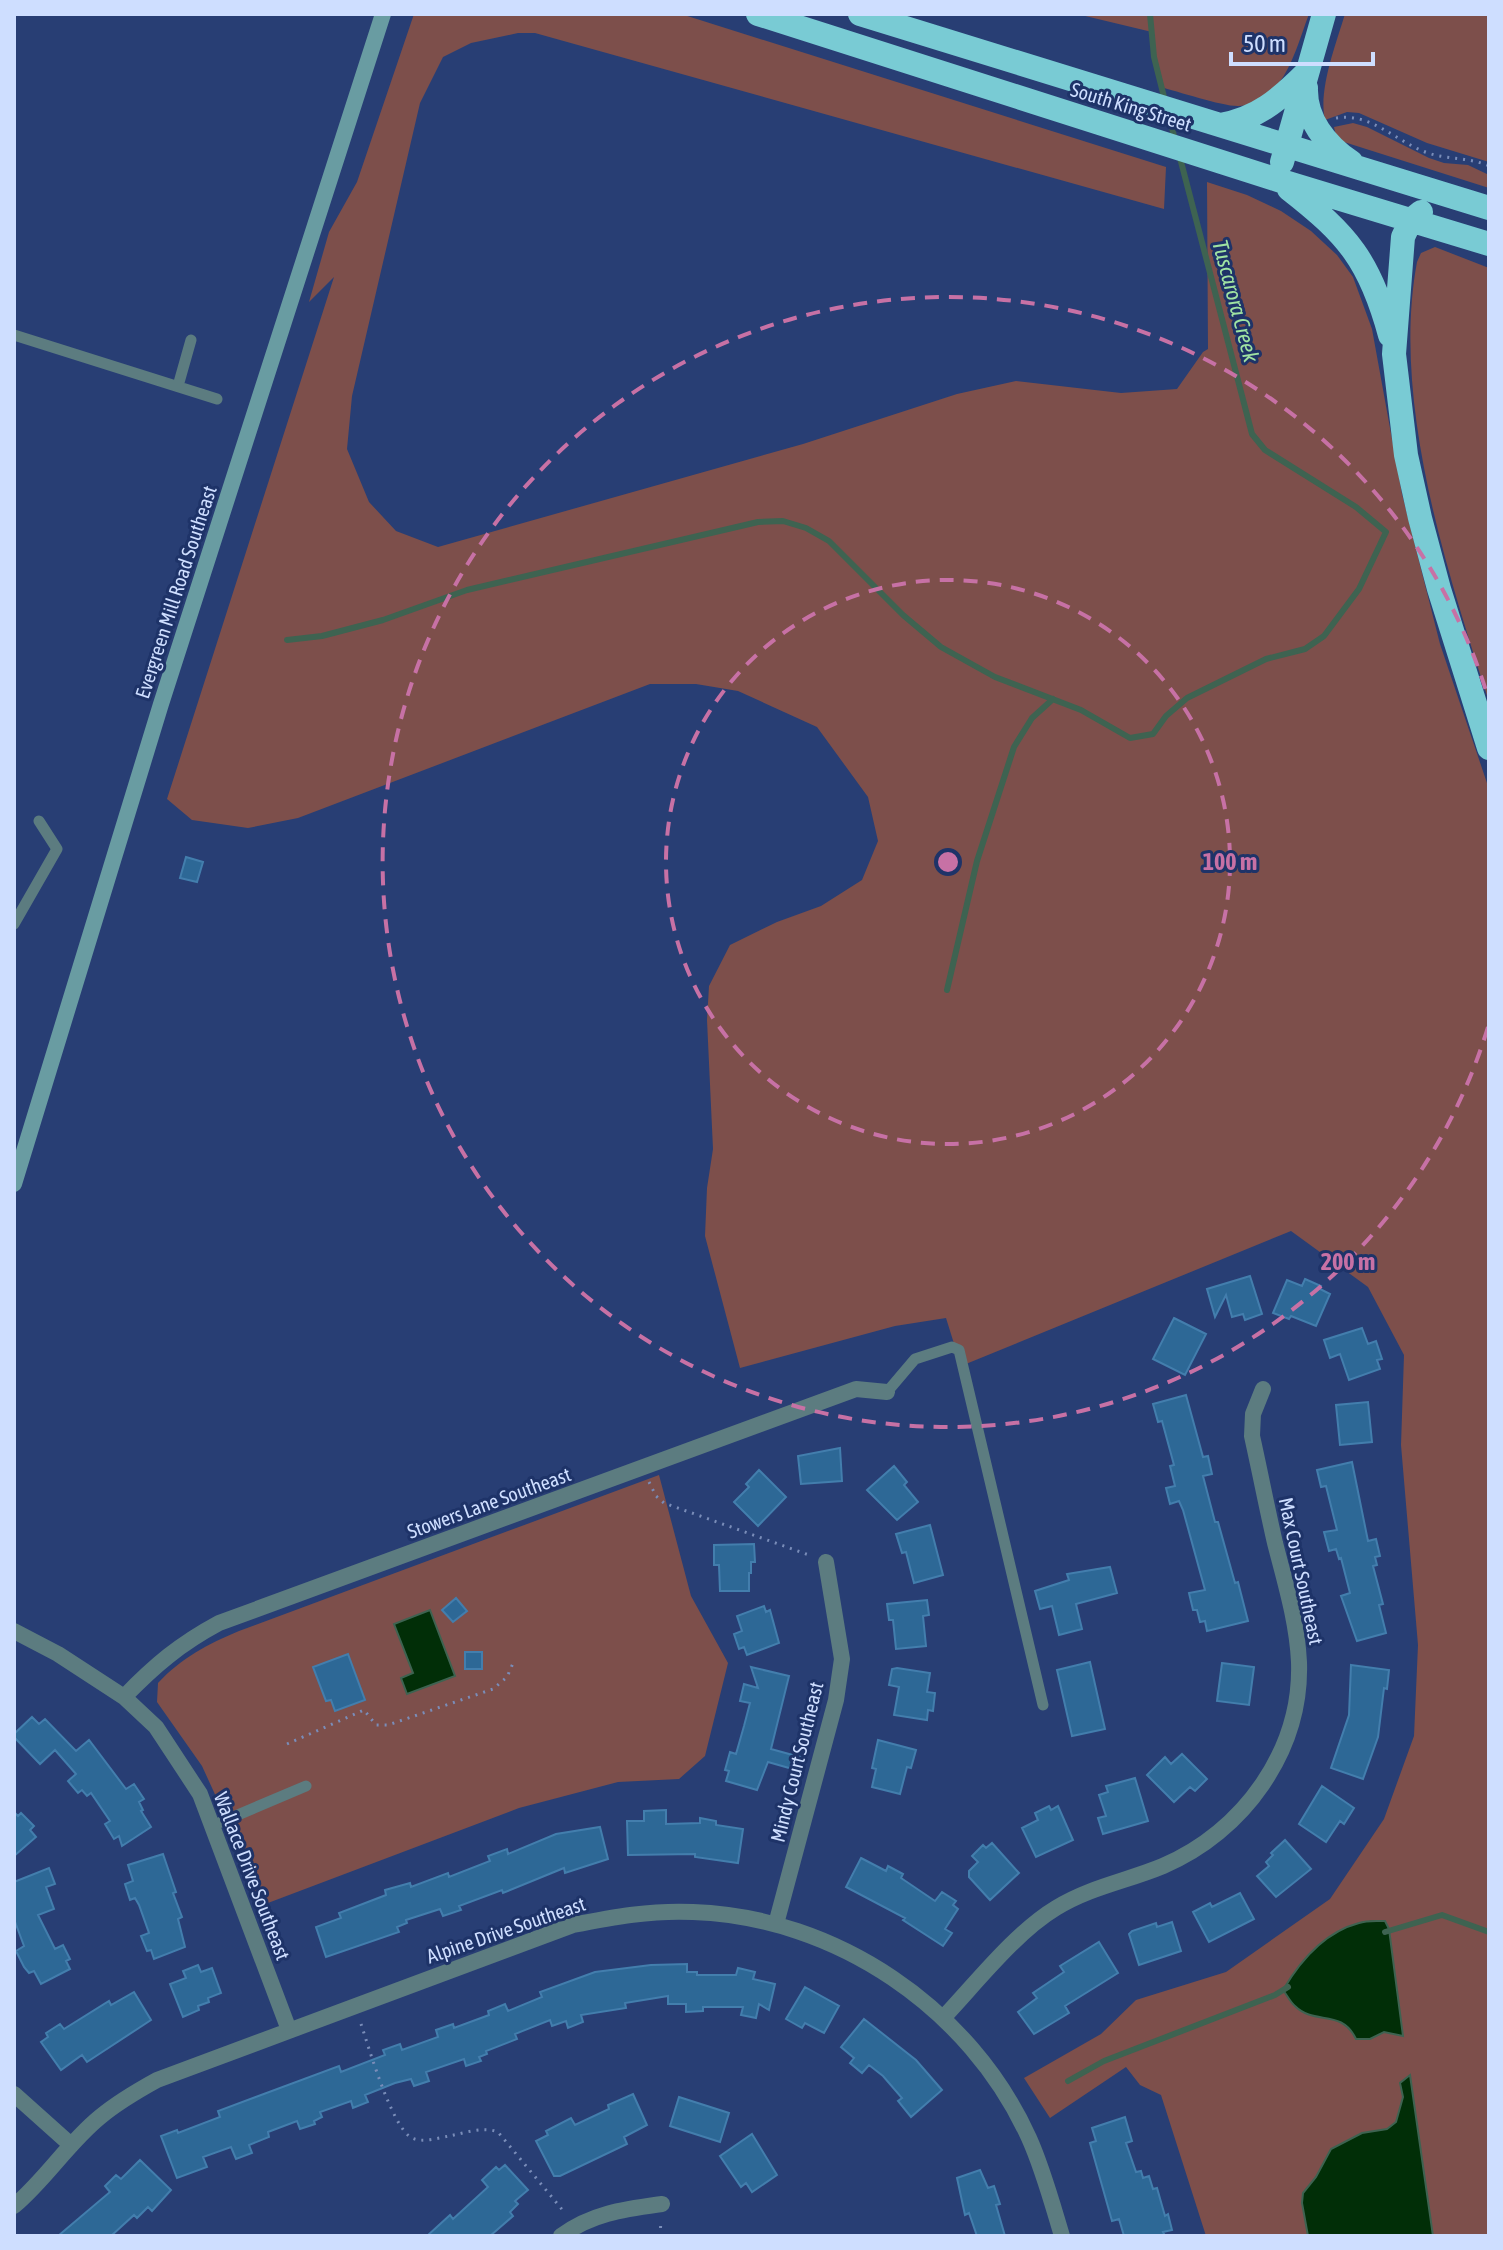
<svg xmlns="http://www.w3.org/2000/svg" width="1503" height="2250" font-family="'Asap Condensed',sans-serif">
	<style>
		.green { fill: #7d4f4b }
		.water { fill: #012e07; stroke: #3e6351; stroke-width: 2 }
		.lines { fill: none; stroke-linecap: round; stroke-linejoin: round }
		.stream { stroke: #3e6351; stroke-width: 6 }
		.building { fill: #2d6896; stroke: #437ead; stroke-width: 2 }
		.path { stroke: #7a8db9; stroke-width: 3; stroke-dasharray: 2 6; stroke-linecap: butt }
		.lane { stroke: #5c7c80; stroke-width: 11 }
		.street { stroke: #5c7c80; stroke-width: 16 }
		.secondary { stroke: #699ca2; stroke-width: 16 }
		.highway { stroke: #79cbd4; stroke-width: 24 }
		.ring { fill: none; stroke: #c771a5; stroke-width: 4; stroke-dasharray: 14 10 }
		.labels { text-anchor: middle; stroke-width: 6; stroke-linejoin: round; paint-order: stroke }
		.street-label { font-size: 20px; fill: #cedeff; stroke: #1e3368 }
		.water-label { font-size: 22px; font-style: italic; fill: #a0e3a2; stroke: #1e3368 }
		.centre { fill: #c771a5; stroke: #1e3368; stroke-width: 4 }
		.ring-label { font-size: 24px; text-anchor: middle; font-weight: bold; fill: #c771a5; stroke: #1e3368; stroke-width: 6; stroke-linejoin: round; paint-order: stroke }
	</style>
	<rect width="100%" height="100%" fill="#283e74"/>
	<path class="green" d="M414,14H681L1166,167L1164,209L535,33H518L471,43L443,57L420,103L352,396L347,449L369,502L396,531L438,547L803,444L957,394L1016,381L1121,393L1177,389L1203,352L1208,349L1207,182L1247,195L1281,211L1311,231L1337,255L1353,277L1372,329L1402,494L1440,644L1489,789V2236H1206L1161,2095L1140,2085L1126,2067L1050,2118L1024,2078L1101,2034L1136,2000L1226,1972L1330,1899L1384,1819L1414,1736L1418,1645L1401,1445L1404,1355L1368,1287L1291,1231L961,1366L946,1318L895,1326L740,1368L705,1236L707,1188L713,1149L707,1020L709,986L730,945L777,922L821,906L862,880L878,841L868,797L817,727L738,691L696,684H650L298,818L248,828L192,820L167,799L334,277L309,302L329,232L357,182Z
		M1077,14H1309C1296,48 1284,104 1239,106C1224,107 1177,91 1160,87L1152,32Z
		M1345,14H1489V162L1427,143L1359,113L1347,112L1325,120C1318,90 1336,44 1345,14Z
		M1353,123L1367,127L1429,158L1444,163L1468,165L1489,175V188L1344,142L1336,136L1334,127Z
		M1435,247L1489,268V702C1447,571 1391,401 1417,262L1421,253Z
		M659,1475L691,1596L728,1663L705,1756L679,1779L618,1782L519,1808L260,1906L240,1849L202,1766L157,1702L158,1683C181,1658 208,1644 239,1631Z"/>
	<path class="water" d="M430,1610L455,1676L407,1694L401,1678L413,1673L394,1624Z
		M1385,1921L1389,1929L1403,2036L1384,2032L1370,2039H1356C1341,2008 1315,2026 1295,2006C1290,2002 1287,1995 1283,1990C1300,1961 1325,1932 1359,1923C1367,1920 1377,1921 1385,1921Z
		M1410,2075L1433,2236H1308L1302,2203L1303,2193L1316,2177L1331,2149L1362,2133L1387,2129L1396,2122L1403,2097L1400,2083Z"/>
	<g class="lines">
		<path class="stream" d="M1150,14L1154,57L1165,101
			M1169,116L1175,140
			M287,640L322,636L383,620L467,590L758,522L783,521L806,528L829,541L903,615L941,647L995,677L1081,710L1130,738L1153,734L1166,716L1187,698L1266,659L1305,649L1324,636L1359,589L1386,532L1356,507L1265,450L1252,434L1179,154
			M947,990L977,861L1014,747L1032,718L1053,699
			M1385,1932L1442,1915L1489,1932
			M1068,2081L1104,2061L1275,1995L1288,1987"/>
	</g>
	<path class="building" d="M186,857L203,862L197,882L180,878Z
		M1250,1276L1262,1314L1245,1320L1243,1314L1232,1317L1226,1295L1215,1317L1207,1289Z
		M1305,1279L1321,1286L1320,1289L1330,1294L1316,1326L1291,1316L1289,1319L1273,1313L1287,1280L1302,1286Z
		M1174,1318L1206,1334L1185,1375L1153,1359Z
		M1362,1328L1368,1344L1376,1341L1382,1359L1377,1360L1380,1369L1349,1380L1340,1354L1330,1358L1324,1340Z
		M1186,1395L1203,1457L1208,1456L1212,1474L1203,1476L1215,1522H1218L1235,1583L1238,1582L1248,1621L1207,1631L1205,1621L1200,1622L1197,1610H1193L1189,1593L1205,1590L1183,1510L1179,1501L1170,1504L1166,1488L1175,1486L1170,1466L1174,1465L1162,1421L1158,1422L1153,1404Z
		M1368,1402L1372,1442L1340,1445L1336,1405Z
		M840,1448L842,1481L801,1484L798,1456Z
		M1352,1462L1368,1541L1376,1539L1380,1556L1375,1557L1377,1565L1373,1566L1383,1604L1379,1605L1386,1633L1357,1641L1341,1596L1350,1593L1341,1558L1339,1559L1336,1549L1329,1551L1324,1532L1337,1530L1326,1486L1321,1487L1317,1470Z
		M894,1466L907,1482L904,1485L918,1502L897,1520L867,1490Z
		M759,1470L786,1497L758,1526L734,1502L749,1487L746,1484Z
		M930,1525L943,1575L914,1583L906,1552L902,1553L896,1534Z
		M754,1544L755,1562H751V1573H749V1591H720L719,1565H714V1545Z
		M1110,1567L1117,1593L1076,1604L1082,1629L1059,1635L1052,1606L1040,1609L1035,1591L1069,1580L1067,1574Z
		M456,1598L467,1611L453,1622L442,1610Z
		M927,1600L929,1615L923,1616L926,1646L896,1649L893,1620H889L887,1604Z
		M764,1606L766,1612L770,1610L779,1643L747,1655L744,1647L739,1649L734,1634L742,1631L737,1616Z
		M465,1652H482V1669H465Z
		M348,1654L365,1700L335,1711L331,1700L326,1701L313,1667Z
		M1090,1662L1105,1729L1072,1736L1057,1670Z
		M1222,1663L1254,1667L1249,1705L1217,1701Z
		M1351,1665L1389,1670L1387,1689L1384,1688L1378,1737L1363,1779L1331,1768L1349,1715Z
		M751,1667L789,1676L771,1749L800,1757L796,1770L768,1762L757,1790L726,1781L729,1771L725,1770L730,1752L736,1754L744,1726L750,1703L740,1701L744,1684L758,1688Z
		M897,1668L930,1673L927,1692L935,1693L933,1711L928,1710L927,1720L894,1715L899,1687L889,1685L892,1669Z
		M32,1717L39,1724L45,1719L76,1751L89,1740L126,1789L134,1784L144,1799L139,1802L143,1810L141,1811L151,1827L122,1846L119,1836L114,1839L105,1824L110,1821L91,1793L87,1796L82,1790L78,1793L68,1781L76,1774L55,1750L40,1764L14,1737V1734Z
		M878,1740L916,1750L911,1768L907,1767L900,1794L872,1787L876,1769L872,1768Z
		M1182,1754L1207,1779L1195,1791L1190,1787L1174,1802L1147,1775L1165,1757L1171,1764Z
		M1135,1778L1148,1821L1103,1834L1098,1818L1106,1816L1099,1795L1108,1792L1106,1786Z
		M1322,1786L1354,1808L1344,1824L1340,1821L1326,1842L1299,1824Z
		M1049,1806L1051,1810L1058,1806L1073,1840L1036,1857L1022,1828L1038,1820L1035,1813Z
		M666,1810V1824L700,1823V1818L716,1821V1825L743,1829L738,1863L695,1857V1854L628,1855L627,1821H644V1811Z
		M14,1812L18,1816L21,1813L34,1826L30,1830L36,1837L14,1856Z
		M600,1827L608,1859L565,1873L564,1868L503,1893L502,1890L459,1906L461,1910L443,1916L440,1909L406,1920L407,1923L397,1927L399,1932L326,1957L316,1927L341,1918L339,1913L386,1895L385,1890L410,1883L411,1887L448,1873L449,1877L490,1861L488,1856L507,1849L508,1854L556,1834Z
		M1285,1840L1311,1869L1276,1897L1257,1876L1269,1866L1266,1862L1273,1855L1271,1853Z
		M992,1843L1019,1873L990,1900L969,1877V1871L978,1862L972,1856L983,1845L986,1848Z
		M163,1854L176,1892L173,1893L182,1917L178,1919L185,1947L154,1959L151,1950L147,1951L141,1936L149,1933L139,1905L135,1898L130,1900L125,1884L133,1881L128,1865Z
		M861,1858L886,1871L888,1866L903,1874L901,1878L935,1901L942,1892L956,1901L953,1905L958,1909L945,1929L952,1933L943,1946L903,1920L905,1918L846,1887Z
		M49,1868L55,1884L46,1887L54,1909L38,1915L55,1949L63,1945L70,1959L66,1961L70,1969L41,1984L34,1971L29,1973L24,1967L16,1951L24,1946L14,1919V1882Z
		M1240,1893L1254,1919L1209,1942L1193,1912L1210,1903L1212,1907Z
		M1172,1922L1181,1951L1139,1965L1129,1934L1132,1931L1156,1923L1157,1927Z
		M1099,1942L1118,1973L1065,2006L1069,2013L1034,2034L1018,2012L1037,1998L1033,1993L1064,1972L1060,1966Z
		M687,1964V1972H697V1975H736L738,1968L755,1972L753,1979L775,1984L769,2010L759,2004L756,2018L741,2015L743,2007H703V2011L686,2012V2004H668V1996L625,2003L626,2008L581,2015L583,2022L568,2028L566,2021L552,2026L550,2020L515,2034L517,2039L486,2051L487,2054L479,2057L481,2061L466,2066L464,2059L426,2072L429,2081L414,2086L411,2079L395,2083L365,2095L368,2102L353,2108L351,2101L320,2112L322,2117L314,2121L315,2124L300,2129L297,2121L268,2132L269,2137L249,2145L252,2153L236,2159L231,2147L203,2157L207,2167L177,2178L161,2136L177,2130L178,2133L220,2117L218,2111L339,2066L341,2072L385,2055L383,2050L400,2044L402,2050L438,2037L436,2030L453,2024L454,2028L489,2015L488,2011L505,2004L508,2011L542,1997L540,1992L595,1972L651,1965Z
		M198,1965L201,1972L212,1968L221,1993L208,1998L209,2002L198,2006L199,2010L183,2017L170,1984L186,1978L183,1971Z
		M805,1987L839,2006L824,2033L805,2023L802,2028L786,2019Z
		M134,1992L151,2020L87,2062L82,2055L61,2070L41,2042L48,2037L46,2033L60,2024L64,2029L109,2001L111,2005Z
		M864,2019L916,2060L942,2090L911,2117L898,2101L902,2098L883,2076L869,2065L862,2073L850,2063L854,2058L841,2047Z
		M633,2094L647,2125L624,2137L627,2144L560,2176H554L536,2141L548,2135L546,2131L571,2118L575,2125L609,2109L608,2105Z
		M679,2097L729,2113L720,2142L670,2126Z
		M1125,2117L1132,2141L1126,2143L1136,2172L1141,2171L1143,2178L1149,2176L1153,2189L1157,2188L1165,2216L1168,2214L1172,2230L1163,2232L1165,2236H1124L1119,2219L1112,2221L1090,2143L1096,2141L1092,2128Z
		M752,2134L777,2175L752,2192L746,2183L741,2187L720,2156Z
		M140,2160L171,2190L152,2211L148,2207L137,2218L134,2215L111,2236H58L110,2192L105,2186L116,2175L121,2179Z
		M505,2165L528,2190L515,2201L518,2204L510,2212L513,2216L490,2236H427L450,2215L453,2219L488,2187L482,2180L496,2167L499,2170Z
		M980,2170L988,2188L994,2186L1000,2204L996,2205L1005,2236H977L969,2213L965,2215L957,2178Z"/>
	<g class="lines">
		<path class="path" d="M1336,118C1371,112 1396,142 1428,153C1449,160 1469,157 1489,166
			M649,1482L656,1496L664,1503L809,1555
			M287,1744L364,1710L376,1725H388L493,1689L507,1677L514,1661
			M361,2024C369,2048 392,2128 412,2138C422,2143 438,2138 449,2136C465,2133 483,2126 498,2132L565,2213
			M660,2236L661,2220"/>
		<path class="lane" d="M14,335L217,399
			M178,386L191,340
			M14,924L57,849L39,821
			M887,1392L915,1359L952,1347L959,1350L1043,1705
			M214,1825L306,1786"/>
		<path class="street" d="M14,1631L58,1654L124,1697L156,1727L200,1794L289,2030
			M124,1697C155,1665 180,1644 219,1623L856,1389L887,1392
			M776,1924L836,1700L842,1659L826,1562
			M943,2018C976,1983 1016,1932 1056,1908C1090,1887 1127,1881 1163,1866C1243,1832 1302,1751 1299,1662C1297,1621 1285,1582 1275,1543C1267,1508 1260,1472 1252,1436L1253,1414L1263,1389
			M14,2094L71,2145
			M14,2206C46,2179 68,2143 100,2117C118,2102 137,2091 157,2080L573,1925C613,1917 652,1910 693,1912C836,1917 970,2008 1029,2138C1043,2169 1052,2203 1062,2236
			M561,2236C592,2213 626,2209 662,2204"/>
		<path class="secondary" d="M14,1184L161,704L383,14"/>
		<path class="highway" d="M758,14L1278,180L1489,244
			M860,14L1489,208
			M1306,88C1305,119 1326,145 1351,162
			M1220,125C1257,119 1280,99 1306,73
			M1282,162L1324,14
			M1289,189C1348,235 1370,261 1390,335
			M1421,212L1411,220L1403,237L1394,354L1406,455L1420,518L1439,589L1489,748"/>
	</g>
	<g class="ring">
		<circle cx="948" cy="862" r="282"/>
		<path d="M1488 1027A565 565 0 1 1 1488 697"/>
	</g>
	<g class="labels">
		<g class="street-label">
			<text transform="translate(1131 107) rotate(17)" y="7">South King Street</text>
			<text transform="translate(176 592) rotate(-72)" y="7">Evergreen Mill Road Southeast</text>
			<text transform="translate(489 1503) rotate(-20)" y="7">Stowers Lane Southeast</text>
			<text transform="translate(1301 1571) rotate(78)" y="7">Max Court Southeast</text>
			<text transform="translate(797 1762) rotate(-76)" y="7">Mindy Court Southeast</text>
			<text transform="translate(252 1876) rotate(69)" y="7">Wallace Drive Southeast</text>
			<text transform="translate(506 1930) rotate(-19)" y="7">Alpine Drive Southeast</text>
		</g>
		<g class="water-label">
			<text transform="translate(1236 301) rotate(75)" y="8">Tuscarora Creek</text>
		</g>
	</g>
	<circle cx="948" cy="862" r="12" class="centre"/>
	<g class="ring-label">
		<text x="1230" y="870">100 m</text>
		<text x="1348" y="1270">200 m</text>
	</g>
	<rect width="1503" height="2250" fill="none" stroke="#cedeff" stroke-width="32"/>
	<path d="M1231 52v12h142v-12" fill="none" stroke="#cedeff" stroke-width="4"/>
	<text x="1243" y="52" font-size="24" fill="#cedeff" stroke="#1e3368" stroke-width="6" paint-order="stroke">50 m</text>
</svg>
